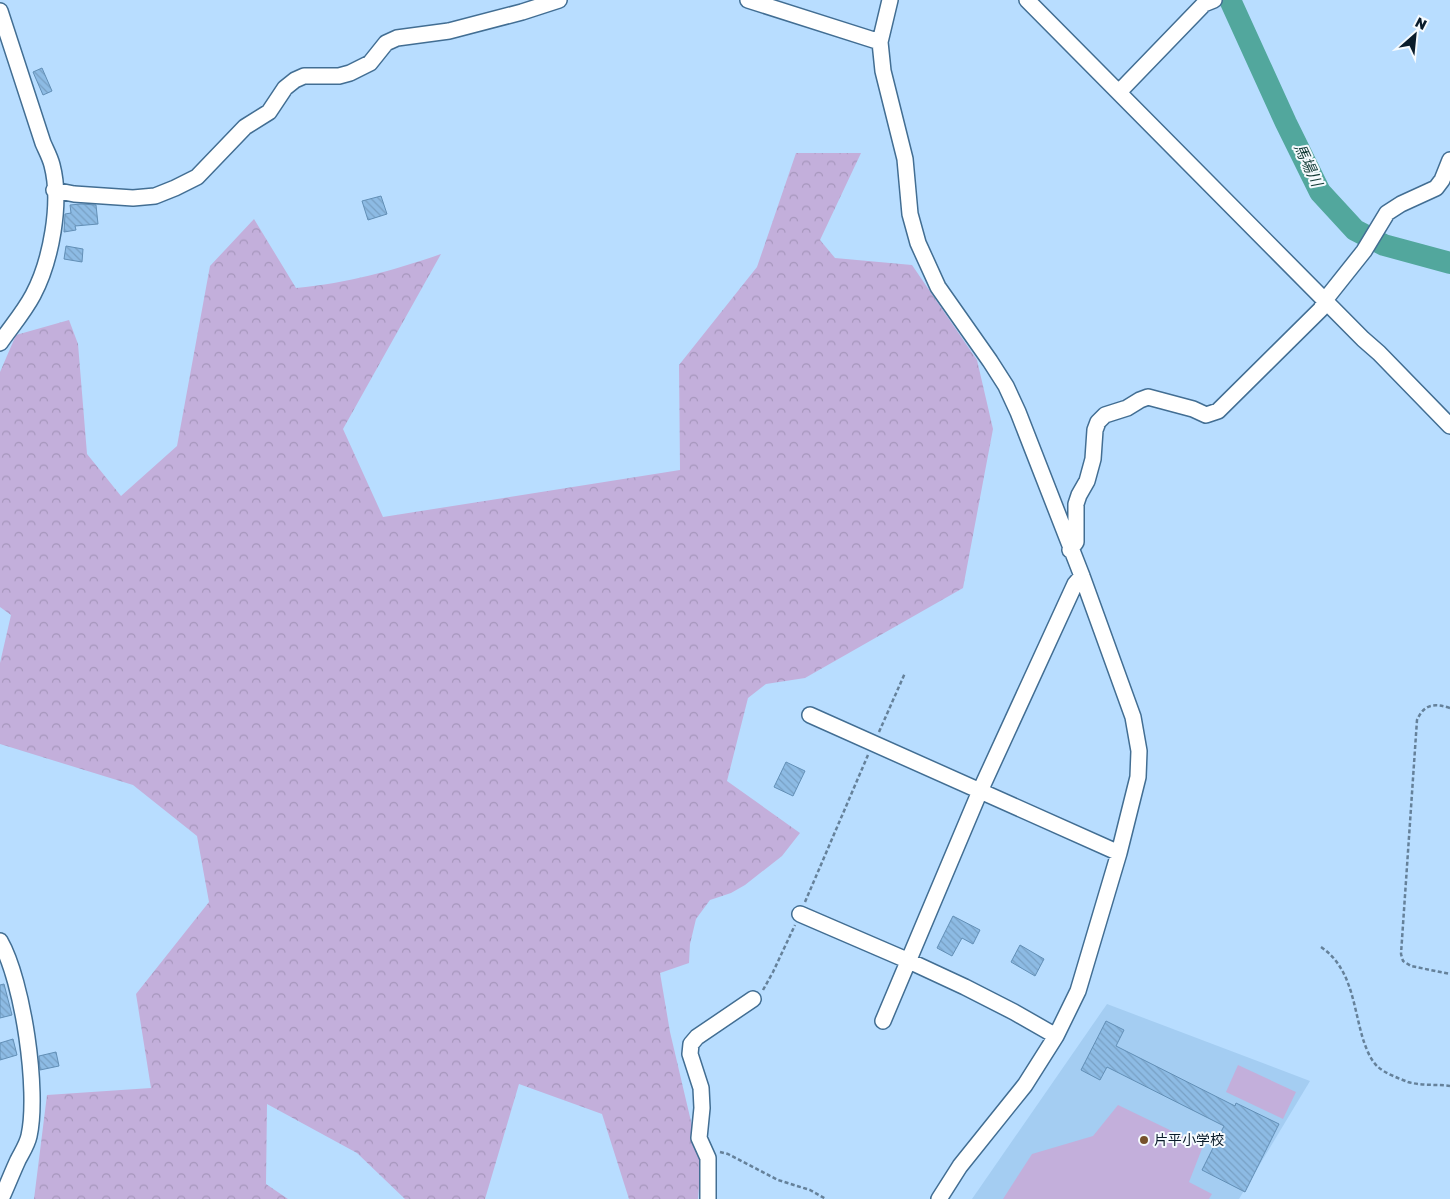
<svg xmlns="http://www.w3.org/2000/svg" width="1450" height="1199" font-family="'Golos Text','Noto Sans JP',sans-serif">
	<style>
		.built { fill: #a4cdf2 }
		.forest { fill: url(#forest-crowns) }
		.pitch { fill: #c3afdb }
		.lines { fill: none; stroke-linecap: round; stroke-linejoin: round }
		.river { stroke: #52a79d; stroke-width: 22 }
		.building { fill: url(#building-back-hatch); stroke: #628fb6 }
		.minor-casing { stroke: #426e93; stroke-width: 18 }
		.path { stroke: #65819a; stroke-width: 2.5; stroke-dasharray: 4 2.5; stroke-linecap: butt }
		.minor { stroke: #fff; stroke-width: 15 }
		.poi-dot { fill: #76522c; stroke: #f5fafe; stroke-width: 2 }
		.labels { text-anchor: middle; stroke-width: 4; stroke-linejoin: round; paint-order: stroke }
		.poi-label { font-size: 14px; fill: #0a1c2b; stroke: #f5fafe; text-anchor: start }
		.water-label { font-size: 15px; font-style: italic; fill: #123b36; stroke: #f5fafe }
	</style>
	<defs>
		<pattern id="forest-crowns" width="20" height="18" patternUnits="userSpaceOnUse" patternTransform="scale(1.25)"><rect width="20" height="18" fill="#c3afdb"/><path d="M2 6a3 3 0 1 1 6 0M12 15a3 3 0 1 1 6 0" fill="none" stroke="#a696bc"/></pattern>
		<pattern id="building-back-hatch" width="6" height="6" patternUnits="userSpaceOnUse" patternTransform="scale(1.25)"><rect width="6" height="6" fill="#8dbbe4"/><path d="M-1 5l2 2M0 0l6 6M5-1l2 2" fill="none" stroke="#78a0c4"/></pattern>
	</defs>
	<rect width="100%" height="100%" fill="#b8ddff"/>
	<path class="built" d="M1107,1004L1310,1081L1239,1199H972Z"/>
	<path class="forest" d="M796,153H861L820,240L835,258L912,265L977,360L993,429L963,588L805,678L766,684L748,698L727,781L800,833L782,856L745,885L731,893L710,900L696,919L690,944L689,963L660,973L670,1032L701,1164L698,1199H629L602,1114L519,1084L485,1199H405L357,1153L267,1104L266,1184L288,1199H34L47,1095L151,1088L136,994L209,902L197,836L133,785L0,744V663L11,615L0,607V372L16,335L69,320L78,344L87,454L121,496L177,446L210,266L254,219L296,288C349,283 391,271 441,254L343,429L383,517L680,470L679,365L757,267Z"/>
	<path class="pitch" d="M1238,1065L1296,1092L1283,1119L1226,1092Z
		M1118,1105L1203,1146L1189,1182L1212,1194L1209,1199H1003L1032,1154L1093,1136Z"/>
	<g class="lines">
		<path class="river" d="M1230,0L1286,123L1320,192L1355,230L1384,245L1450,263"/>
	</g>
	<path class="building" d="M42,68L52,91L43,95L33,72Z
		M381,196L387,214L368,220L362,201Z
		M81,204L96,205L98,224L75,226L76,230L64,232L65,214L71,213L70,205Z
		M66,246L83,249L82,262L64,259Z
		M786,762L805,771L793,796L774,787Z
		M953,916L980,930L973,944L962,938L952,956L937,948Z
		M1020,945L1044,959L1035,976L1011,962Z
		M4,984L12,1015L0,1018V985Z
		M1106,1021L1124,1030L1116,1046L1235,1106L1236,1103L1279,1124L1245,1192L1202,1170L1224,1126L1107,1067L1100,1080L1081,1070Z
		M13,1039L17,1055L0,1060V1043Z
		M56,1052L59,1066L40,1070L39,1056Z"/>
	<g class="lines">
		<g class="minor-casing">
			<path id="minor" d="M748,0L880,42
				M890,0L880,42L883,71L905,159L910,214L918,243L938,287L990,361L1006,386L1018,412L1082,576L1133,717L1139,751L1138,777L1119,853L1078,991L1056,1036L1025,1085L960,1166L939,1199
				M1027,0L1363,339L1379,353L1450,426
				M0,11L43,143C46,150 50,157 52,165C62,203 51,261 33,295C24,312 11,327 0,343
				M1119,92L1204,4L1214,0
				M54,190L74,194L133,198L155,196L175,188L197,177L245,127L269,112L285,88L295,80L304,76H339L350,73L370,63L386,43L397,38L449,31L522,12L559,0
				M1070,550L1076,542V504L1079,495L1087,481L1093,459L1095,430L1098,422L1105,415L1127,408L1140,400L1148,397L1193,409L1206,415L1218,411L1321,309L1325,300L1364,251L1387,213L1401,204L1436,188L1442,180L1450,160
				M810,715L1119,853
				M800,914L909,961L965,987L1014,1012L1056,1036
				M0,941C23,981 39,1091 29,1136C27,1145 22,1152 18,1160C12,1173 7,1186 1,1199
				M883,1021L980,791L1075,584L1082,576
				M708,1199V1158L699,1138L702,1108L701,1088L690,1054L691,1044L697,1037L753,999"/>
		</g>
		<path class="path" d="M1450,708C1434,703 1424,704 1417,720L1401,954L1403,961L1411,966L1450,974
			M879,732L905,673
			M805,902L868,755
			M1321,947C1352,968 1353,1006 1363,1039C1366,1048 1370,1059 1377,1066C1384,1073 1398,1078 1408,1082C1422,1086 1436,1084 1450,1086
			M763,990L773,972L795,925
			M720,1152L728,1154L778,1180L810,1190L826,1199"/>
		<use href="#minor" class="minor"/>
	</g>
	<circle class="poi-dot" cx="1144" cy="1140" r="5"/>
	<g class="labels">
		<g class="poi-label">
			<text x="1154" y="1145">片平小学校</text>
		</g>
		<g class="water-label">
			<text transform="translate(1308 165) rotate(65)" y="5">馬場川</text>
		</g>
	</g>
	<g transform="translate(1415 35) rotate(27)" stroke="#f5fafe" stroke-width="4" paint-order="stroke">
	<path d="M0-4L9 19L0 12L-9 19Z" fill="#0a1c2b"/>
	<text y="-8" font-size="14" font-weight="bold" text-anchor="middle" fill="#0a1c2b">N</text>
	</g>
</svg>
